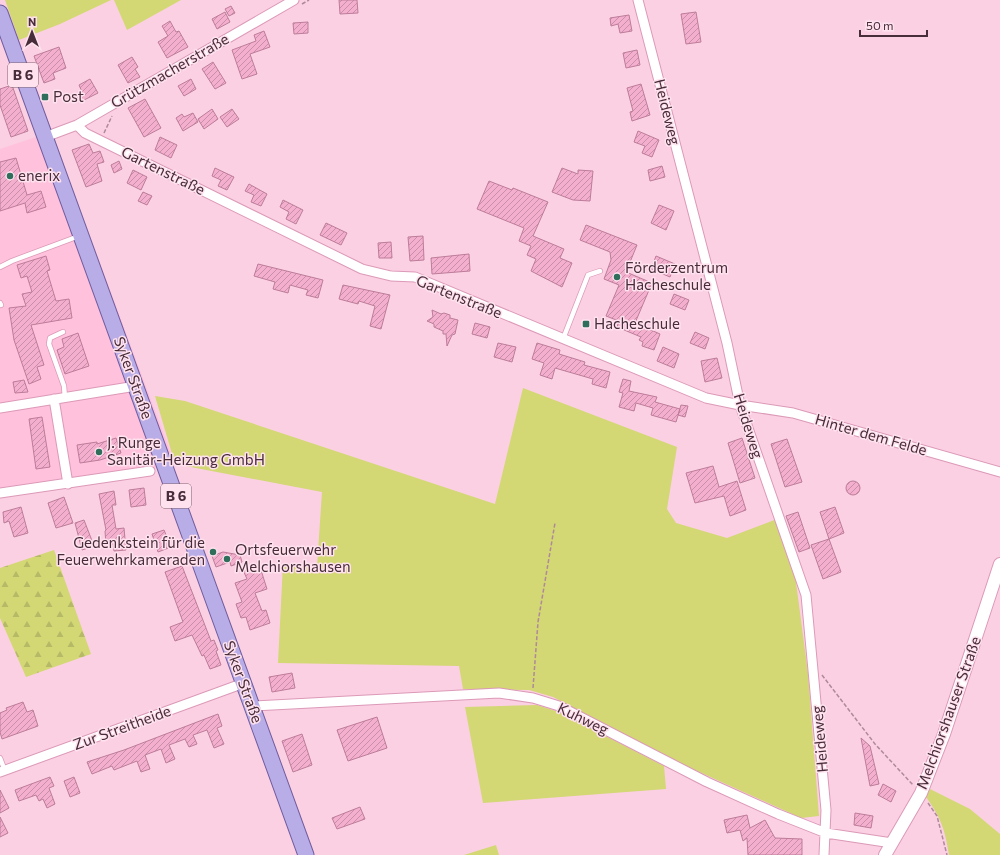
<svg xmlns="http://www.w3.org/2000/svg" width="1000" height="855" font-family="Commissioner,sans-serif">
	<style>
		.built { fill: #ffc1dc }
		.green { fill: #d3d774 }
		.forest { fill: url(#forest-firs) }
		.building { fill: url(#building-hatch); stroke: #bd7c9a }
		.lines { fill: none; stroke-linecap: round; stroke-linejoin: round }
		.service-casing { stroke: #dc99b8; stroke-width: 6 }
		.minor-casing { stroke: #dc99b8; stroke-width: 11 }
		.tertiary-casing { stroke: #dc99b8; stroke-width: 14 }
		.primary-casing { stroke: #715c9e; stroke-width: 17 }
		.path { stroke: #ae8a9a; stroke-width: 1.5; stroke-dasharray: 4 2; stroke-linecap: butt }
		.service { stroke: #fff; stroke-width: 4.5 }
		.minor { stroke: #fff; stroke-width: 9 }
		.tertiary { stroke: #fff; stroke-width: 12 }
		.primary { stroke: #b8ade6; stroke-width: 15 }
		.poi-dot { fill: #2f6e5b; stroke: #ffe2ee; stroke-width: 1.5 }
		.labels { text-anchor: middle; stroke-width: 3; stroke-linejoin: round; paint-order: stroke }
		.shield { fill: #ffe2ee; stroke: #7e636f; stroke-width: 1 }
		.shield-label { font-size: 14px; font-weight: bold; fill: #472c39 }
		.street-label { font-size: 15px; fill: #472c39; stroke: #ffe2ee }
		.poi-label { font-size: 15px; fill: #472c39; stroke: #ffe2ee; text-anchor: start }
	</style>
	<defs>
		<pattern id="forest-firs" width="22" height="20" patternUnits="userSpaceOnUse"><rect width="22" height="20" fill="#d3d774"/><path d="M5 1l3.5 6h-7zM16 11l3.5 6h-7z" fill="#b6b965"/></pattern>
		<pattern id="building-hatch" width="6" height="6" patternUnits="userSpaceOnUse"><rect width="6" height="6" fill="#f4afce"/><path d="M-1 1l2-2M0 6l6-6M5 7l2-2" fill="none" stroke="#c78fa8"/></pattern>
	</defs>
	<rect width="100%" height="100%" fill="#fbd0e3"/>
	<path class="built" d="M51,132L175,464L0,496V149Z"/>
	<path class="green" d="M5,0H111L60,24L19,40Z
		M114,0H181L127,30Z
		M523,388L677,447L667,509L676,523L727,538L777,519L795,575L808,673L819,816L801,818L686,766L553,697L529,690L463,689L459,666L278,663L283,564L317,567L322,492L175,464L155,396L185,401L495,504Z
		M537,705L559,712L664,766L666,789L483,803L465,707Z
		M930,789L970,809L1000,834V855H949C945,829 941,818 926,797Z
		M496,845L499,855H464Z"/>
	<path class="forest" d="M54,550L91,654L26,677L0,618V568Z"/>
	<path class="building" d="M339,0H357L358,13L340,14Z
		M231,6L235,13L229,16L225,9Z
		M225,12L230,22L217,29L212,19Z
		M696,12L701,42L686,44L681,14Z
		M629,15L632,31L620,33L618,24L611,26L610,18Z
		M170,21L176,32L179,31L188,47L167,58L158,42L168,36L162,26Z
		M308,22V33L294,34L293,23Z
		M264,31L270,47L250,54L257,74L242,79L232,50L256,41L254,35Z
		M59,47L66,68L53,73L55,79L44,83L34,56Z
		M637,50L640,65L626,68L623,53Z
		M132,57L138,67L135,69L140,77L128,83L118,65Z
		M213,62L226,83L215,89L202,69Z
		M90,79L98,93L80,102L76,95L82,92L79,85Z
		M191,79L196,89L184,96L178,86Z
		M641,84L650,115L632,121L630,112L633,111L627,88Z
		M12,85L28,131L11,137L0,105V89Z
		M145,99L161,128L144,137L128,108Z
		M212,109L218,119L204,129L198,119Z
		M232,109L239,119L227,127L220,117Z
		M193,113L198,122L183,131L176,118L182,114L184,117Z
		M638,131L659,140L652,157L642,153L645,146L634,142Z
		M160,137L177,145L171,158L155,150Z
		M89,144L93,153L100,151L104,162L97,164L102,181L86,187L72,150Z
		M16,158L27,195L41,191L46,207L27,213L25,203L0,211V162Z
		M119,161L122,169L114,173L111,165Z
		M662,166L665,177L650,181L648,170Z
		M215,168L234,177L227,190L218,186L221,180L212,176Z
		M562,168L578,174V170L593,171L590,201L573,200L552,192Z
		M133,170L147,177L141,190L127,183Z
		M489,181L512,190L513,188L548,202L533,236L564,249L560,258L572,263L562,287L531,271L536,259L527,255L531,246L519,241L524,228L477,209Z
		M249,184L267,194L261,206L251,202L254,195L245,191Z
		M143,192L152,196L147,205L138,201Z
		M283,200L303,210L296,224L286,219L289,212L280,207Z
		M659,205L674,211L666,230L651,223Z
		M326,223L347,233L341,245L320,235Z
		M586,225L637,245L626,272L652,283L635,323L660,334L654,350L642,346L643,342L639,340L641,337L617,327L619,321L606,316L619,285L604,279L611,260L610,252L580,240Z
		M423,236L424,260L410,261L408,237Z
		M391,242L392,258H379L378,243Z
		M469,254L470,271L432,274L431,258Z
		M46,256L50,270L47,271L56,301L69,299L72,318L31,325L44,365L37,367L41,379L29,384L14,340L9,308L26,306L22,294L32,292L27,276L21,278L17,265Z
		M656,256L675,264L670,277L651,269Z
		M258,264L323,280L318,298L306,295L308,290L290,285L288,293L273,289L275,282L254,276Z
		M343,285L390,295L381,329L370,326L375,306L359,301L358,304L339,299Z
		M674,294L689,300L685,310L670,304Z
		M432,310L441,314L444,313L450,315V318L458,320L455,334L452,335L447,346L446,334H443V331L434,327V324L427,321L433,317Z
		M475,323L490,327L487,338L472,334Z
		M695,332L709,338L705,349L690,343Z
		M78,333L89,366L65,374L57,350L64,347L62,339Z
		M498,343L516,347L512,362L494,357Z
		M537,343L560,350L559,354L585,362L584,365L610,372L606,388L592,384L593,379L555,368L552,379L540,375L544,363L532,359Z
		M663,347L679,354L674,368L657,361Z
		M717,358L722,378L705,382L701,361Z
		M623,379L631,381L629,391L657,397L655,402L680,409L676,422L651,415L653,408L636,403L634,411L619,407L623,393L619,392Z
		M24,380L28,392L15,393L13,382Z
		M681,405L688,406L685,417L678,415Z
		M42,417L50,467L36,469L29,419Z
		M116,438L121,453L100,460L80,463L77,445L97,442V444Z
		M742,438L755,478L740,483L728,443Z
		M787,439L802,482L785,487L771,444Z
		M713,466L719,487L737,481L746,510L730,516L724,496L695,503L686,473Z
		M846 488a7 7 0 1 1 14 0a7 7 0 1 1-14 0Z
		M144,488L146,505L131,507L129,490Z
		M114,491L116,505H112L116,529L124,528L126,550L114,551L113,544L106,545L105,531L106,530L99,494Z
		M64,497L73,523L56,528L48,503Z
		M21,507L28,533L14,537L9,521L4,523L3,512Z
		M835,507L844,533L829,539L820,512Z
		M798,512L810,548L799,552L786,516Z
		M84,520L94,546L82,550L75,523Z
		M164,530L171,547L158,552L152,534Z
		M829,539L841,572L823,579L811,545Z
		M223,552L240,555L242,562L231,566L230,562L216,567L212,556Z
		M259,564L267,589L255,593L262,611L266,610L270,623L250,630L246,617L241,618L236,604L242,602L235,583L247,579L243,570Z
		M182,566L211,641L214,640L218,650L216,651L221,665L210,669L204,655L202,656L192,635L175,641L170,627L183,622L165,572Z
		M292,673L295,688L272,692L269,677Z
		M23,702L27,712L33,710L38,726L2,739L0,732V713L7,710L6,708Z
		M218,714L222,726L217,728L224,744L214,748L207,730L193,735L197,744L189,747L185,739L169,745L175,759L166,763L161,749L145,755L150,769L141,772L137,761L114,770L112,766L92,774L87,762L124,750Z
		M377,717L387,748L348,761L337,730Z
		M302,734L312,765L293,772L282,741Z
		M861,738L870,746L879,784L870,786Z
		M50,777L54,786L49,788L55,804L47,808L43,799L39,801L36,795L19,801L15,790Z
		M74,777L80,793L70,797L64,781Z
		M883,784L896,791L891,802L878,795Z
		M0,790L9,808L0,813Z
		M360,807L365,819L337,829L332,818Z
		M855,813L873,816L871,828L854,825Z
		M747,815L750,828L765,820L775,838L802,839V855H748L747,838L743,841L740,830L727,833L724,820Z
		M0,817L8,833L0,837Z"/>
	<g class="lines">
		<g class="service-casing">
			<path id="service" d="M0,267L12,261L79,236
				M0,303L1,305
				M63,332L50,338L49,344L64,386L65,398
				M563,339L588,275L600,271
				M0,758L5,771"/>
		</g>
		<g class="minor-casing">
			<path id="minor" d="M638,0L727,343L740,405L806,595L826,810L824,855
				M77,125L85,133L362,269L391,276L415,277L706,398L740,405L793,413L1000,472
				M45,137L77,125L294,0
				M54,399L68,484
				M0,408L136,386
				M0,493L150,471
				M252,706L499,693L533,698L559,706L707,782L778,814L826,833L892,843
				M0,772L244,683"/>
		</g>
		<g class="tertiary-casing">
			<path id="tertiary" d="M885,855L921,793L944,734L1000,564"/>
		</g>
		<g class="primary-casing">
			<path id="primary" d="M0,13L306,855"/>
		</g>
		<path class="path" d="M302,4L309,0
			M104,133L112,116
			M822,675L875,744L913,785
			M533,688L538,622L555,523
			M928,803L937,816L947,855"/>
		<use href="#service" class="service"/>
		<use href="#minor" class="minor"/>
		<use href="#tertiary" class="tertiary"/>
		<use href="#primary" class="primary"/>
	</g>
	<g class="poi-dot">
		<rect x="41" y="93" width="8" height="8" rx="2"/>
		<circle cx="10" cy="176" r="4"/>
		<circle cx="617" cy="277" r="4"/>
		<rect x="582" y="320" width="8" height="8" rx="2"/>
		<circle cx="99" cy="452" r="4"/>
		<circle cx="213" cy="552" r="4"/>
		<circle cx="227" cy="559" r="4"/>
	</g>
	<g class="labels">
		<g class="shield">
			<rect x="8" y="63" width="30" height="24" rx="3"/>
			<rect x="161" y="484" width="30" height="24" rx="3"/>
		</g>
		<g class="shield-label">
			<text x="23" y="80">B 6</text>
			<text x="176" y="501">B 6</text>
		</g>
		<g class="street-label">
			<text transform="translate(170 71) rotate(-30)" y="5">Grützmacherstraße</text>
			<text transform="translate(667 112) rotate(76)" y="5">Heideweg</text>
			<text transform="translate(163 171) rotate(26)" y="5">Gartenstraße</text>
			<text transform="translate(459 297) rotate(22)" y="5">Gartenstraße</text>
			<text transform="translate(133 378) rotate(70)" y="5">Syker Straße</text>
			<text transform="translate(748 426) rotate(73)" y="5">Heideweg</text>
			<text transform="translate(871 435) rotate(16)" y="5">Hinter dem Felde</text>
			<text transform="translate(243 682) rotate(70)" y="5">Syker Straße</text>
			<text transform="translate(949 713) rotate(-70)" y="5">Melchiorshauser Straße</text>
			<text transform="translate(583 719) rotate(26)" y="5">Kuhweg</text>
			<text transform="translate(122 728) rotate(-20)" y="5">Zur Streitheide</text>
			<text transform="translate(820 739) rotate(-95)" y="5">Heideweg</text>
		</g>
		<g class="poi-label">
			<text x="53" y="102">Post</text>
			<text x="18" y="181">enerix</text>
			<text x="625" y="273">Förderzentrum<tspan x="625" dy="17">Hacheschule</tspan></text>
			<text x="594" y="329">Hacheschule</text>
			<text x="107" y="448">J. Runge<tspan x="107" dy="17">Sanitär-Heizung GmbH</tspan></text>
			<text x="205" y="548" text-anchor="end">Gedenkstein für die<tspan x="205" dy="17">Feuerwehrkameraden</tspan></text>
			<text x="235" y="555">Ortsfeuerwehr<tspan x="235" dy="17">Melchiorshausen</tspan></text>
		</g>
	</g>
	<g transform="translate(32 32)" stroke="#ffe2ee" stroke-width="3" paint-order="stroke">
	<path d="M0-3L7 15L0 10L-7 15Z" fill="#472c39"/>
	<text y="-6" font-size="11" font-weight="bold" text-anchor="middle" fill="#472c39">N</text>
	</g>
	<path d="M860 30v6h67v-6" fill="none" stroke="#472c39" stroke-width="2"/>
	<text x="866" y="30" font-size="12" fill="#472c39" stroke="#ffe2ee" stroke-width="3" paint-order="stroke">50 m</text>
</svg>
